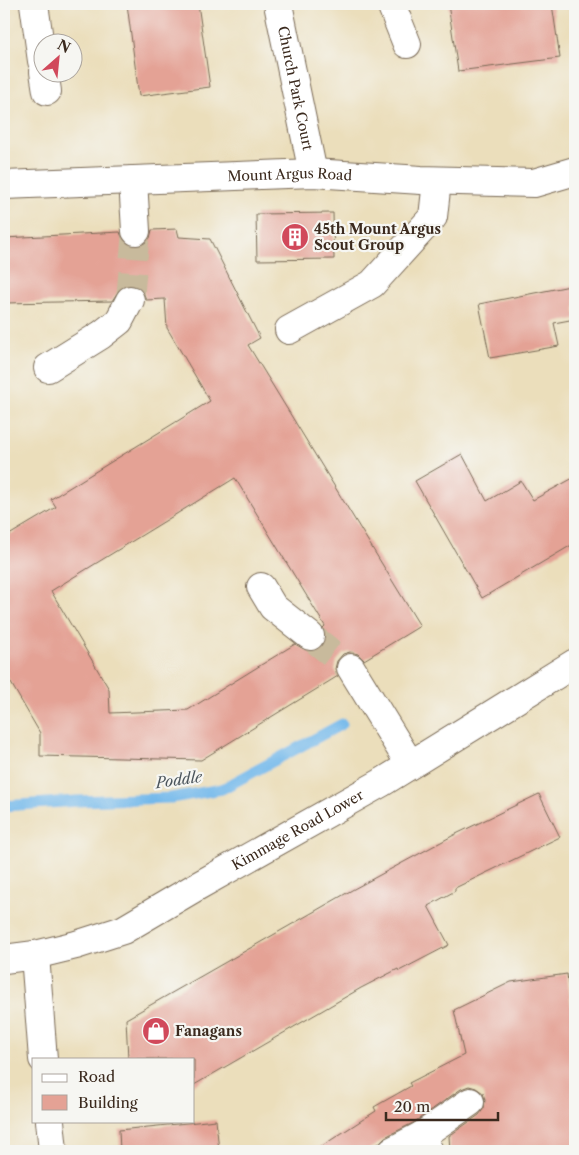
<svg xmlns="http://www.w3.org/2000/svg" width="579" height="1155" font-family="'Libre Caslon Text',serif">
	<style>
		.lines { fill: none; stroke-linecap: round; stroke-linejoin: round }
		.stream { stroke: #74b9eb; stroke-width: 11 }
		.building { fill: #e4a295; fill-rule: evenodd }
		.minor-tunnel { stroke: #c8ba9c; stroke-width: 28; stroke-dasharray: 28 14; stroke-linecap: butt }
		.minor-casing { stroke: #796955; stroke-width: 30 }
		.major-casing { stroke: #796955; stroke-width: 30 }
		.minor { stroke: #fff; stroke-width: 28 }
		.major { stroke: #fff; stroke-width: 28 }
		.labels { text-anchor: middle; stroke-width: 4.5; stroke-linejoin: round; paint-order: stroke }
		.street-label { font-size: 14px; fill: #3b2a1e; stroke: #f6f6f2 }
		.poi-label { font-size: 14px; font-weight: bold; fill: #3b2a1e; stroke: #f6f6f2; text-anchor: start }
		.water-label { font-size: 15px; font-style: italic; fill: #4c555c; stroke: #f6f6f2 }
	</style>
	<rect width="100%" height="100%" fill="#f6f6f2"/>
	<filter id="ink" filterUnits="userSpaceOnUse"><feTurbulence type="fractalNoise" baseFrequency=".02" numOctaves="2"/><feDisplacementMap in="SourceGraphic" scale="10" xChannelSelector="R" yChannelSelector="G"/><feConvolveMatrix kernelMatrix="1 2 1 2 8 2 1 2 1" color-interpolation-filters="sRGB"/></filter>
	<filter id="wash" filterUnits="userSpaceOnUse"><feTurbulence type="fractalNoise" baseFrequency=".0096" numOctaves="4" result="noise"/><feDisplacementMap in="SourceGraphic" scale="20" xChannelSelector="R" yChannelSelector="G"/><feGaussianBlur stdDeviation="1.12" result="paint"/><feColorMatrix in="noise" values="0 0 0 0 0 0 0 0 0 0 0 0 0 0 0 0 0 1.4 0 .05"/><feComposite in="paint" operator="in"/></filter>
	<g filter="url(#wash)">
		<rect width="100%" height="100%" fill="#ebdebb"/>
		<g class="lines">
			<path class="stream" d="M4,806L77,801L171,798L222,789L342,724"/>
		</g>
		<g id="blocks">
			<path class="building" d="M127,4H198L210,87L139,96Z
				M448,4H552L560,58L458,71Z
				M333,213L334,259L257,260L256,214Z
				M177,229L179,237L210,239L260,338L248,345L420,626L364,660L358,654L350,652L343,654L337,661L335,669L338,676L201,760L40,756V733L4,671V538L56,507L51,499L210,401L167,328L165,299L146,300L143,291L138,286L130,284L121,287L112,301L4,303V238L120,232L123,240L129,245L136,247L145,244L150,238L152,230ZM235,478L325,626L323,628L325,638L323,645L316,650L308,651L295,644L188,710L110,713L109,689L51,591Z
				M575,285V319L554,323L559,346L490,358L479,304Z
				M462,454L487,501L521,481L533,500L575,477V543L482,598L415,481Z
				M539,794L560,837L455,888V891L428,906L449,945L399,971L398,969L361,988L194,1085V1059H128L126,1019L352,890L454,835Z
				M567,974L575,1038V1151H450L449,1136L479,1115L484,1108L485,1100L483,1093L476,1088L469,1086L461,1089L413,1123L385,1137L378,1144L366,1151H314L376,1111L374,1107L411,1086L409,1083L464,1055L454,1010L511,982Z
				M216,1120L219,1151H120L119,1130Z"/>
		</g>
	</g>
	<g filter="url(#ink)">
		<use href="#blocks" fill-opacity="0" stroke="#796955" stroke-width="1"/>
		<g class="lines">
			<path class="minor-tunnel" d="M130,300L136,231
				M310,636L351,668"/>
			<g class="minor-casing">
				<g id="minor">
					<path d="M34,4L42,61"/>
					<path id="s1" d="M278,4L313,173"/>
					<path d="M391,4L407,44"/>
					<path d="M44,72L47,91"/>
					<path d="M133,180L136,231"/>
					<path id="s2" d="M4,185L313,173L421,180L534,183L575,171"/>
					<path d="M289,330L372,284L433,217L437,181"/>
					<path d="M48,368L101,335L119,321L130,300"/>
					<path d="M261,587L273,607L310,636"/>
					<path d="M351,668L410,764"/>
					<path d="M35,955L43,1059"/>
					<path d="M50,1121L53,1151"/>
					<path d="M421,1136L470,1102"/>
					<path d="M392,1151L421,1136L429,1151"/>
				</g>
			</g>
			<g class="major-casing">
				<g id="major">
					<path id="s3" d="M4,959L35,955L76,945L123,930L196,887L381,783L575,663"/>
				</g>
			</g>
			<use href="#minor" class="minor"/>
			<use href="#major" class="major"/>
		</g>
	</g>
	<defs>
		<g id="building-disc" transform="scale(1.4375)"><circle r="9.5" fill="#d1495b" stroke="#f6f6f2"/><path d="M-4-6H4V6H1V3H-1V6H-4ZM-2.5-4.3h1.7v1.8h-1.7ZM.8-4.3h1.7v1.8H.8ZM-2.5-1h1.7V.8h-1.7ZM.8-1h1.7V.8H.8Z" fill="#fff"/></g>
		<g id="shop-disc" transform="scale(1.4375)"><circle r="9.5" fill="#d1495b" stroke="#f6f6f2"/><path d="M-5-2.5h2.3a2.7 3.5 0 0 1 5.4 0H5L5.5 6h-11ZM-1.5-2.5h3a1.5 2.3 0 0 0-3 0Z" fill="#fff"/></g>
	</defs>
	<g fill-rule="evenodd">
		<use href="#building-disc" x="295" y="237"/>
		<use href="#shop-disc" x="156" y="1031"/>
	</g>
	<g class="labels">
		<g class="street-label">
			<text dy="5" stroke="none"><textPath href="#s1" startOffset="86">Church Park Court</textPath></text>
			<text dy="5" stroke="none"><textPath href="#s2" startOffset="286">Mount Argus Road</textPath></text>
			<text dy="5" stroke="none"><textPath href="#s3" startOffset="324">Kimmage Road Lower</textPath></text>
		</g>
		<g class="poi-label">
			<text x="314" y="234">45th Mount Argus<tspan x="314" dy="16">Scout Group</tspan></text>
			<text x="175" y="1036">Fanagans</text>
		</g>
		<g class="water-label">
			<text transform="translate(179 780) rotate(-8)" y="5">Poddle</text>
		</g>
	</g>
	<rect width="579" height="1155" fill="none" stroke="#f6f6f2" stroke-width="20"/>
	<rect x="32" y="1058" width="162" height="65" fill="#f6f6f2" stroke="#aba49d"/>
	<rect x="42" y="1074" width="25" height="8" fill="#ffffff" stroke="#aba49d"/>
	<text x="78" y="1082" font-size="15" fill="#3b2a1e">Road</text>
	<rect x="42" y="1095" width="25" height="15" fill="#e4a295" stroke="#aba49d"/>
	<text x="78" y="1108" font-size="15" fill="#3b2a1e">Building</text>
	<g transform="translate(58 58) rotate(27)"><circle r="24" fill="#f6f6f2" stroke="#aba49d"/>
	<path d="M0-4L9 19L0 12L-9 19Z" fill="#d1495b"/>
	<text y="-8" font-size="14" font-weight="bold" text-anchor="middle" fill="#3b2a1e">N</text>
	</g>
	<path d="M386 1112v8h112v-8" fill="none" stroke="#3b2a1e" stroke-width="2.5"/>
	<text x="394" y="1112" font-size="15" fill="#3b2a1e" stroke="#f6f6f2" stroke-width="4" paint-order="stroke">20 m</text>
</svg>
